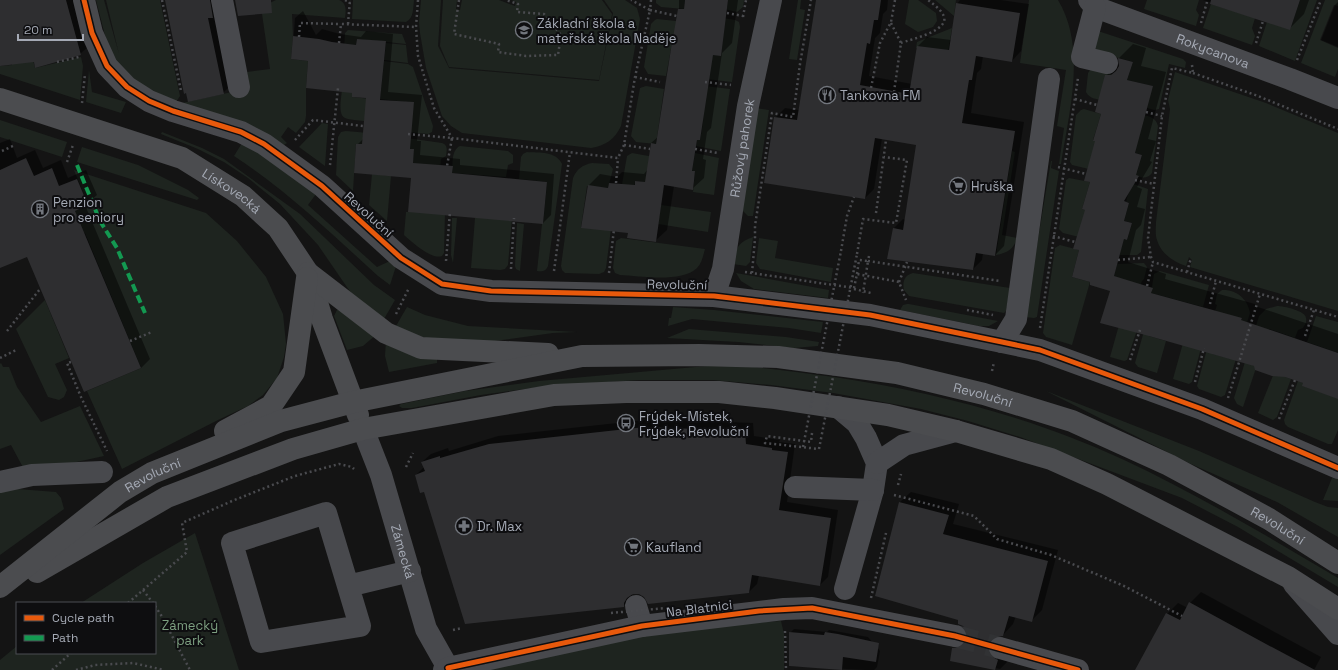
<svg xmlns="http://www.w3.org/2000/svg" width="1338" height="670" font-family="'Space Grotesk',sans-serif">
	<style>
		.green { fill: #1e241f }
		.shadow { fill: #0007; fill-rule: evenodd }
		.building { fill: #2e2e30 }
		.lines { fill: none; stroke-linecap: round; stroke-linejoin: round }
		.minor-tunnel { stroke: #313234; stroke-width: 22; stroke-dasharray: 22 11; stroke-linecap: butt }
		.path { stroke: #4a4b4f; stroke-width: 2.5; stroke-dasharray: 2 3; stroke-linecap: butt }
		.minor { stroke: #48494d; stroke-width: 22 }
		.major { stroke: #4b4c4f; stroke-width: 22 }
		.path-bridge { stroke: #4a4b4f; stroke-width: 2.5; stroke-dasharray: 2 3; stroke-linecap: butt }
		.quiet { stroke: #139951; stroke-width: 4; stroke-dasharray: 8 4; stroke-linecap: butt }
		.cycleway-casing { stroke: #0e0e10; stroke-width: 8 }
		.cycleway { stroke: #e8590c; stroke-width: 5 }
		.labels { text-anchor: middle; stroke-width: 4; stroke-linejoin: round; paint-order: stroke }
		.poi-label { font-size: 13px; fill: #a5aab5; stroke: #0e0e10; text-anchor: start }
		.street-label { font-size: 13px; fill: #a5aab5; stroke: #0e0e10 }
		.park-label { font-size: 13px; fill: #7d9f80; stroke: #0e0e10 }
	</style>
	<rect width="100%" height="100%" fill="#141414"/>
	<path class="green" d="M96,0H104L119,54L106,0H160L180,96L176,102L132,80L119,66L108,47Z
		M276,0H339C347,3 346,11 345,18L292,14L293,36L291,59L308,61L306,88V116L305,122L296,133L288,127L281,137L287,143L284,145L182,103L250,88L247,72L270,69L261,7Z
		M353,0H414C413,8 414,18 406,22L352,19Z
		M421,0H441L438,46L449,68L599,81L613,13L604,0H625L637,8L640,19L621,126C615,139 605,146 591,148L462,133L451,126L442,116L426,68L420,33L419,22Z
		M443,0H457L456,9L460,10L462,0H499L515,6L516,2L512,0H602L612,14L599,80L449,67L440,46Z
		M656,0H685L684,9L661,7L656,3Z
		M728,0H744L743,7L737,12L724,9V6L727,7Z
		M798,0H801L800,9L805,10L797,60L789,59Z
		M909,0H918L936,13L937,21L933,27L918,32L905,24Z
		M935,0H956L954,16Z
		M1029,0H1058C1087,48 1069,112 1061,164H1059L1064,128L1057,126L1066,70L1020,63Z
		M1147,0H1199L1196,10L1199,15L1196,26L1144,9Z
		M1300,0H1317L1295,61L1259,46L1267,22L1290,29Z
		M1325,0H1338V6L1334,5L1320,40L1338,48V69L1335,77L1301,63Z
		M1211,4L1255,18L1252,28L1255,36L1252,45L1203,28Z
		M723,18L735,20L739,22L740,27L732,82L706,79Z
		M7,19L28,40L35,68L81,57L83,66L80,100L0,74V66L12,65Z
		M657,19L676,21L678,49H671L666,76L648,74L644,67L651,24L655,20Z
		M952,28L948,52L916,48L917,42Z
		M348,30L402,34L406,44L357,39L356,50L344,49L345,33Z
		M1098,31L1183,59L1186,62L1185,68L1169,64L1159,109L1154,110L1144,107L1152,86L1127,80L1133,62L1090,50Z
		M386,43L406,45L408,63L384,60Z
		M384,61L408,64L413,67L433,126L432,132L428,134L408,132L414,103L380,99Z
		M1091,69L1105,71L1112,74L1104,101C1098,99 1089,99 1086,92L1088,73Z
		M89,70L92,92L126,102L121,113L86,102Z
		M1175,72L1266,103L1338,133V311L1190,267L1192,260L1189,257L1186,266C1174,262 1161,254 1157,240C1155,235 1156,227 1156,222L1170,109L1168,100Z
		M646,86L664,89L656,144L636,142L631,136L640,88Z
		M705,86L730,89L721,151L696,146L697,140H700L703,123Z
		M342,88L352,89V97L371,99L364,121C358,120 350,120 345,118C337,115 342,95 342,88Z
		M755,108L769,110L753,216H748L742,210Z
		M1084,109L1101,114L1093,140L1101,143L1093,170L1072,165L1070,162L1076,115L1081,110Z
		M1142,115C1150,116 1156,118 1158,126L1152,173C1147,179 1143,178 1136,176L1134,171L1137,172L1142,155L1135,153Z
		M0,120L67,142L62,157L0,137Z
		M322,123L328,124L325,166L299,147Z
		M346,131L369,133L367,145L356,144L353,191L336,175L338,137L341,132Z
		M162,132L202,148L224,159L249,177L300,214L374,285L395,300L384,319L351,293L318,245L280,204L248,178L224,162L198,149L161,134Z
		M407,138L442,143C448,145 447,150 446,156L441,159L440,172L412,168L414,149H406Z
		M242,143L271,158L316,194L308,205L377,267L390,261L397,263L390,285L378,276C332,234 287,191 234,156Z
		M460,146L508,151L513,155V163L508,165L506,177L452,173C453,164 451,150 460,146Z
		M82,147L138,165L188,190L199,198L197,200L77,162Z
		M1012,151L1015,152L1002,235L1017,238C1014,249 1007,253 996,255Z
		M527,152C540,153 556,151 562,164L548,266C546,271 542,272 537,271L542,224H543L547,182L519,179L521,157L523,154Z
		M632,153L654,157L651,183L635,181L634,192L621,190L627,156Z
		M695,153L719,158L714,195L693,192L695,171H692Z
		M1051,161H1052L1051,168L1059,171L1037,317L1034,318L1025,317Z
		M592,163L609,164L613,169L608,188L587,186L581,227L611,229L606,268L604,272L599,274L565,273L562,270L561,266L573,178C577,169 582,165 592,163Z
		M74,170L206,213L237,241L266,277L283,314L286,344L284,357L277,378L263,395L248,406L218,420L122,469L87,391L141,368L85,233L80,235L71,213L88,205Z
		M372,174L391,176L387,221L369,205Z
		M1069,178L1090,182L1082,209L1090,211L1083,238L1063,233L1059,229L1066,180Z
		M1131,183L1148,189L1141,252L1137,255H1119L1124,239L1127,240L1132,223L1124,221L1129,203L1126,202Z
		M661,205L711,212L708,232L658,224Z
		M406,212H445L444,253L442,256C431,260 412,242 404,235Z
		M452,218H457L453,263L451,255Z
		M475,218H512L508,265L505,269L500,270L471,268Z
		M517,223L524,224L520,271L516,269L515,266Z
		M753,237L750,262L746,266L733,264C736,248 737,243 753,237Z
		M621,238L705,249C703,256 702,263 697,268C682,283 640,276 620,275L615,273L613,268L616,241Z
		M759,238L778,241L775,258L833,268L831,282L760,269L756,263Z
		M1060,245L1079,250L1072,277L1090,282L1072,345L1046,337L1043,333L1055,248Z
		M1144,263L1147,267L1144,279L1142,281L1139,289L1112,282L1117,264Z
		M1160,271L1209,285L1203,307L1151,293L1154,274Z
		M736,273L829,290L828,298L754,289L741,281Z
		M913,273L1010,288L1006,311L1004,313L909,296L904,290C902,281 905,275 913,273Z
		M1222,290C1236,289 1248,299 1250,313L1225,395L1221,397L1199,389L1197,386L1207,349L1213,354L1231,359L1215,311L1217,305L1215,304L1217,294Z
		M45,300L69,358L55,364L67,390L64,397L59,400L48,397L16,329Z
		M907,304H909L998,321L989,326H979L900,310L903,305Z
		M1277,306C1284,306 1306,311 1306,318C1307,322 1305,325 1303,328L1298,330L1295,338L1269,329L1243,407L1237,404L1234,398L1259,316L1266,309Z
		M407,307L425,315L468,326L577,332L553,333L480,343L443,342L418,336L396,326Z
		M673,307L714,310L823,322L821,333L789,328L692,319L668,326L669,318H671Z
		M342,309L377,334L363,346L347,350L334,316L337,310Z
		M1316,316L1338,322V353L1307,342Z
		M1119,325L1137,330L1127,360L1124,361L1110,357Z
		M689,329L786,337L819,342L818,346L794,348L738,342L667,338Z
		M1144,331L1149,333V336L1166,341L1157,373L1138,367L1135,363Z
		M386,340L437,358V363L389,372L385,356Z
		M1183,343L1201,348L1192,382L1189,384L1173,379Z
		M1,363L3,367H9L17,387L41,422L80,406L104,456L26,473L11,445L0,449V364Z
		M718,365C757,366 796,372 834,377C933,392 1031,417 1122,459C1197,494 1267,536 1338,578V587L1238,527L1182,498L1020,437L968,421L921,409L833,393L771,385L713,380H639L548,386L481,395L412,408H402L399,406L401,404L465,391L539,381Z
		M1274,373L1291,379L1277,417L1273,420L1258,413Z
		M1298,381L1303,383V386L1337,398L1338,396V430L1332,444H1328L1288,427L1285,424L1284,420Z
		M1046,391L1199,451L1315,502L1328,507L1338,508V537L1277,502L1191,464Z
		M1332,478L1338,479V501L1323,500Z
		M5,488L56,492L61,498L64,509L0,555V489Z
		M195,533L239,670H0V660L17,646V653H155V603H81L143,563Z
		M781,621L784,634V670H483L634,638L708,626Z"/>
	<path class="shadow" d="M0,0H76L89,46L80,54L0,65Z
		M166,0H218L231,85L223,93Z
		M679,0H738L732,43L722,53L711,128L707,132L703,159L706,160L704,178L692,189L674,186L667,230L655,241L629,232L588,186L600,174L617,177L622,172L644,174L648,169L651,143L659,136L679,10Z
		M817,0H888L887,10L883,14L880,33L875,38L869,76L912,84L918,46L927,37L951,40L957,4L960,0H1001L1029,4L1021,51L1012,61L983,56L981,69L977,73L971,113L1024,122L1004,246L995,255L983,253L982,260L973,269L894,228L903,219L906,220L917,144L882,138L874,189L865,198L775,118L785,108L799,110Z
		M1203,0H1309L1304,14L1290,28Z
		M1338,2V47L1321,40L1335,5Z
		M303,11L316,35L322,29L340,34L361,37L366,31L393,34L388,92L422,95L417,141H421L420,155L460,159V165L554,174L551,215L543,223L412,177L357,145L363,139L367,97L353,93L309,60L292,58L295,18Z
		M1133,44L1146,48L1141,66L1166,72L1148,139L1156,141L1150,161L1152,162L1137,187L1142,189L1137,207L1145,209L1141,225L1136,230L1128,262L1166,274L1165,279L1255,304V306L1338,334V398L1305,383L1254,366L1111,290L1081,250L1097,140L1102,113L1106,76L1120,62L1119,58Z
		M10,139L17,158L35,150L43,168L61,160L68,178L86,170L97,195L85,205L150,359L141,368L27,256L0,266V143Z
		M653,419L753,423L754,436L780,440L779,442L795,444L787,502L838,510L828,577L820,585L759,575L757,584L749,592L645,596L639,593H632V598L623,606L424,491L416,475L424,467L422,462L431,454L448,448L449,451L498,436Z
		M911,492L959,504L953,524L1058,550L1042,610L1031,621L1016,616L1013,624L1003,635H998V641L1010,659L1000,669L951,660L953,649L964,638H968V631L960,620L876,595L900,502ZM986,647L992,656H989Z
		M1201,592L1321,657L1314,670H1143L1167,614L1178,603L1188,608L1190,603Z
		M794,629L827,632L829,630L868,637L880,651L877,667L874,670H865L790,666V633Z"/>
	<path class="building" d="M0,0H66L81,55L35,68L34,62L0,66Z
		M165,0H210L213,18H208L224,94L188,102L186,93L184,94Z
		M235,0H271L272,13L238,16Z
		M685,0H728L721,56L713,55L700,140H697L692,171H695L693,190L664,185L656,242L627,238L628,233L581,228L588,185L608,188L609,183L635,185V181L645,182L651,143L656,144L671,49L678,9H684Z
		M816,0H881L878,20H874L870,44L867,43L860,85L909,94L917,46L949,50L956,3L1020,13L1012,62L976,56L972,80H969L962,123L1015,131L995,256L976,253L973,270L887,259L893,228L903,230L916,145L875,138L865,199L764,183L774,117L797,120Z
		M1211,0H1300L1290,30L1210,4Z
		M293,36L319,39L332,42L356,45L357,39L386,41L380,100L414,102L410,149H414L413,163L453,166L452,173L547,182L543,224L408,212L411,178L354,173L356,144H362L366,98L352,97V93L306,88L308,61L291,59Z
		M1118,58L1133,62L1127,80L1153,86L1135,153L1142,155L1136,175L1139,176L1124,201L1129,203L1124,221L1132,223L1127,240L1124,239L1114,276L1153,288L1151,293L1242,318L1241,320L1338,353V399L1302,386L1303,383L1285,377L1272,376L1255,370L1254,366L1149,336L1100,323L1110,291L1090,285V282L1072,277L1079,250L1073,249L1085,210L1082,209L1090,182L1084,181L1095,141H1093L1101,114L1095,112L1105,75H1111L1116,71L1119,66Z
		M26,158L34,176L52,168L59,186L77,179L88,205L75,211L141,368L84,392L27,257L0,268V170Z
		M645,427L745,431L746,444L772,448V450L788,452L779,510L831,518L820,586L752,575L749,593L648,604L644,597L639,594H633L627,598L624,603V607L465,624L424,492L420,493L415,475L425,471L421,462L440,456V458L489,444Z
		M899,502L949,515L943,534L1048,561L1032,622L1009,616L1003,636H997L992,639L988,644V651L991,656L998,660L995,670L950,661L952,648H959L965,644L967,639V632L963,626L958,624V620L875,596Z
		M1189,602L1266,644L1315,670H1135L1166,613L1180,620Z
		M789,632L824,635L825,632L838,634L879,643L876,662L843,657L842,670L789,666Z"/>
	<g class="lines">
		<path class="minor-tunnel" d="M955,636L1000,648"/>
		<path class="path" d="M162,0L181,91
			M345,0L350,2
			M418,0L416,27L418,56L434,108L452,138L618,158L624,145L635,77L650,10L631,0
			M459,0L454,34L499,44L498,52L526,56L558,55L561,35L544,14L517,12L518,4L506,0
			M651,0L650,10L677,16
			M727,13L743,16
			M743,17L746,0
			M891,23L901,43L894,92
			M1201,23L1207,2
			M348,24L350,0
			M299,37L300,23L341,24
			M339,43L341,24L416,27
			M901,43C911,39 955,30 942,13C939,8 933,4 928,0
			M1256,43L1263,21
			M1297,60L1321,0
			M57,62L79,57
			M1192,65L1193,73L1172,68L1162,116L1148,238L1151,257L1153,262L1338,317
			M1193,73L1258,96L1338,129
			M635,77L660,82
			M705,82L731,85
			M871,88L880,43L891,22L895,0
			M1075,99L1097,105
			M82,103L85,74
			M1146,112L1162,116
			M408,134L452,138L447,166
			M295,140L313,120L363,126
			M624,145L650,149
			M695,149L718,153
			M2,151L15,145
			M67,162L73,145
			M330,165L338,88
			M1058,167L1086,174
			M1135,180L1154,184
			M616,183L618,158
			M876,213L886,140
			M1053,236L1075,242
			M841,251L847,216L854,197
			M857,254L863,219L896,223L907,160L884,157
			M869,256L868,261L1000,281
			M1118,260L1151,257
			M446,261L450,212
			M511,269L514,218
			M554,271L570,152
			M745,272L854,288L857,274L899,282L906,300
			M1187,272L1191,258
			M609,273L614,229
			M752,273L755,239V226L772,113L793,117L800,64L811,0
			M857,274L859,260L868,261L863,293
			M899,282L907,262
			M1147,286L1153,262
			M1210,304L1216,281
			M967,310L993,315
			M396,314L409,288
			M1040,328L1078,78
			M7,331L40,289
			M1305,336L1314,310
			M130,341L152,332
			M0,358L16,350
			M1130,360L1140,330
			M71,362L67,363L81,397L107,451
			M992,371L994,362
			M1195,382L1204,348
			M1228,398L1260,294
			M1279,419L1295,380
			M812,433L811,442L767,436L765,443L819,449
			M406,467L413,453
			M898,485L901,474
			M894,495L974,516L997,539L1051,555L1124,586L1182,616
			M143,590L153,603
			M871,598L886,533
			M128,603L187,552L182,523L232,501L295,476L339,464L352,467L354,469
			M155,606L161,615L190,670
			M453,630L462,628
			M785,631L786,670
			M52,670L71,653
			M76,670L95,665L133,663L164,670"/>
		<g class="minor">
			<path d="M84,0L92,33L107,66L127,87L149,101L173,111L241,132L264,144L322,186L401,258L442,284L491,291L714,296L870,315L1002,342L1040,350L1202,409L1338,468"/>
			<path d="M222,0L239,87"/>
			<path id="s1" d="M1089,0L1095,7L1290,79L1338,98"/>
			<path d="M1095,7L1082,57L1107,63"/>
			<path id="s2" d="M714,296L723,269L748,106L771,0"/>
			<path d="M1002,342L1016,319L1049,79"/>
			<path d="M838,407L857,423L866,438L877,463L873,490L845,589"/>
			<path id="s3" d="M363,429L381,475L426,629L448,668L444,670"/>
			<path d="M877,463L904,445L956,431"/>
			<path d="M0,482L32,475L102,472"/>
			<path d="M795,487L873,490"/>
			<path d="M1294,584L1338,634"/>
			<path d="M348,586L326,513L232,543L261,642L360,626L348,586L410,571"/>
			<path d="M636,606L642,626"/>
			<path d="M1000,648L1078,670"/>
			<path d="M449,670L448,668L642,626L784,609L812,608L955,636"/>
		</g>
		<g class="major">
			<path id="s4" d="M0,99L182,158L243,196L278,228L308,273L322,319L358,415"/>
			<path d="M308,273L386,333L421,348L548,354"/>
			<path d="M225,431L271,406L294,372L307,278"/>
			<path d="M37,572L167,497L293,449L363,429L554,395L626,392H719L775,398L888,415L956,431L1051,459L1107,484L1288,577L1338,609"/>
			<path id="s5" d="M0,587L120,492L152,473L281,421L353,402L582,356L699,355L778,357L897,373L984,394L1072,421L1169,465L1269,519L1338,563"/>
		</g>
		<path class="path-bridge" d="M854,289L871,293
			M803,447L841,251
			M819,449L857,254
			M611,613L666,608"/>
		<path class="quiet" d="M77,165L100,221L117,248L145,313"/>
		<g class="cycleway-casing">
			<path id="cycleway" d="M84,0L92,33L107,66L127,87L149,101L173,111L241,132L264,144L322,186L401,258L442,284L491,291L714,296L870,315L1002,342L1040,350L1202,409L1338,468
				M449,670L448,668L642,626L759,611L812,608L955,636L1078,670"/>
		</g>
		<use href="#cycleway" class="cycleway"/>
	</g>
	<defs>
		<g id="school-ring" transform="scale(0.9)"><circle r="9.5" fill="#0e0e10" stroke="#72767d" stroke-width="1.5"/><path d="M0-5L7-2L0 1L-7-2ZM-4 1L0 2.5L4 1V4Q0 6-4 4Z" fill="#72767d"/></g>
		<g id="restaurant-ring" transform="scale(0.9)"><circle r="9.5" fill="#0e0e10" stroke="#72767d" stroke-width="1.5"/><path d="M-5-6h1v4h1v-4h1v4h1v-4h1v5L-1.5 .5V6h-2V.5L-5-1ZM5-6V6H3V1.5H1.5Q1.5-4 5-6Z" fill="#72767d"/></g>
		<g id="supermarket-ring" transform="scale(0.9)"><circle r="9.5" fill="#0e0e10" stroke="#72767d" stroke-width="1.5"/><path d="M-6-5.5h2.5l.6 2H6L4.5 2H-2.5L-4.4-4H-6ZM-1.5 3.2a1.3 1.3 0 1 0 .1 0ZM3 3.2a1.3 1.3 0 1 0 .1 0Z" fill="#72767d"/></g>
		<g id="building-ring" transform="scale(0.9)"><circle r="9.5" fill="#0e0e10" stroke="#72767d" stroke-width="1.5"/><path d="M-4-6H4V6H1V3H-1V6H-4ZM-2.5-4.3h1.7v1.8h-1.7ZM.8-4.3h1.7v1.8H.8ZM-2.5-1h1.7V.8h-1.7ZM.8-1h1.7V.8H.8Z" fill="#72767d"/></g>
		<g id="bus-ring" transform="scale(0.9)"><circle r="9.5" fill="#0e0e10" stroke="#72767d" stroke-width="1.5"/><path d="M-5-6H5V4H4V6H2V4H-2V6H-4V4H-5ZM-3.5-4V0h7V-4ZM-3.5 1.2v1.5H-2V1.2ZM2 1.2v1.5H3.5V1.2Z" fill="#72767d"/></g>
		<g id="pharmacy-ring" transform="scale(0.9)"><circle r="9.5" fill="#0e0e10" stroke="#72767d" stroke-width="1.5"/><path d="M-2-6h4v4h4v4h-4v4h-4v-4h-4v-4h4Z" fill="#72767d"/></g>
	</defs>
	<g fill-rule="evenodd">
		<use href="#school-ring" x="524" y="30"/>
		<use href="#restaurant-ring" x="827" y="95"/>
		<use href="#supermarket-ring" x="958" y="186"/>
		<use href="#building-ring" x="40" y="209"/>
		<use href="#bus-ring" x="626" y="423"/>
		<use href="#pharmacy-ring" x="464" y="526"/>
		<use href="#supermarket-ring" x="633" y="547"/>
	</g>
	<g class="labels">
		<g class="poi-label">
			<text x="537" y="28">Základní škola a<tspan x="537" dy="15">mateřská škola Naděje</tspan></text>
			<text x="840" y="100">Tankovna FM</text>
			<text x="971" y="191">Hruška</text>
			<text x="53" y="207">Penzion<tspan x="53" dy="15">pro seniory</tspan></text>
			<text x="639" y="421">Frýdek-Místek,<tspan x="639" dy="15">Frýdek, Revoluční</tspan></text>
			<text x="477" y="531">Dr. Max</text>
			<text x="646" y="552">Kaufland</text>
		</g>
		<g class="street-label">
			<text dy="5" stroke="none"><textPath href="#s1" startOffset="135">Rokycanova</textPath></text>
			<text dy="5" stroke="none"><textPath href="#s2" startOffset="151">Růžový pahorek</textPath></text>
			<text dy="5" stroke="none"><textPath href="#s4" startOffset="251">Lískovecká</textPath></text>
			<text transform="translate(369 214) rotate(42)" y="5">Revoluční</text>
			<text transform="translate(677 284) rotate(1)" y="5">Revoluční</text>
			<text dy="5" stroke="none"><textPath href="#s5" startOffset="1042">Revoluční</textPath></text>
			<text dy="5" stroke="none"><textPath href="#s5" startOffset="190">Revoluční</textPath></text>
			<text dy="5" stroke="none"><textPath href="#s5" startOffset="1366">Revoluční</textPath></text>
			<text dy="5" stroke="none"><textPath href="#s3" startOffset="129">Zámecká</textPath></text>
			<text transform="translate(699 608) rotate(-7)" y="5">Na Blatnici</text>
		</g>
		<g class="park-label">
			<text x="190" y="630">Zámecký<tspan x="190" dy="15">park</tspan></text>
		</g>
	</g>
	<rect x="16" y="602" width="140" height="52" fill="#0e0e10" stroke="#4a4c52"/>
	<rect x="24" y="615" width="20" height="6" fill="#e8590c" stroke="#4a4c52"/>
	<text x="52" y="622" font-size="12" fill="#a5aab5">Cycle path</text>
	<rect x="24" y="635" width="20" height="6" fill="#139951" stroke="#4a4c52"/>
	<text x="52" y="642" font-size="12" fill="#a5aab5">Path</text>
	<path d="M18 34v6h65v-6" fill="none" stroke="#a5aab5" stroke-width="2"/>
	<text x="24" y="34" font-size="12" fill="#a5aab5" stroke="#0e0e10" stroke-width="3" paint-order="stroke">20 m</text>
</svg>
